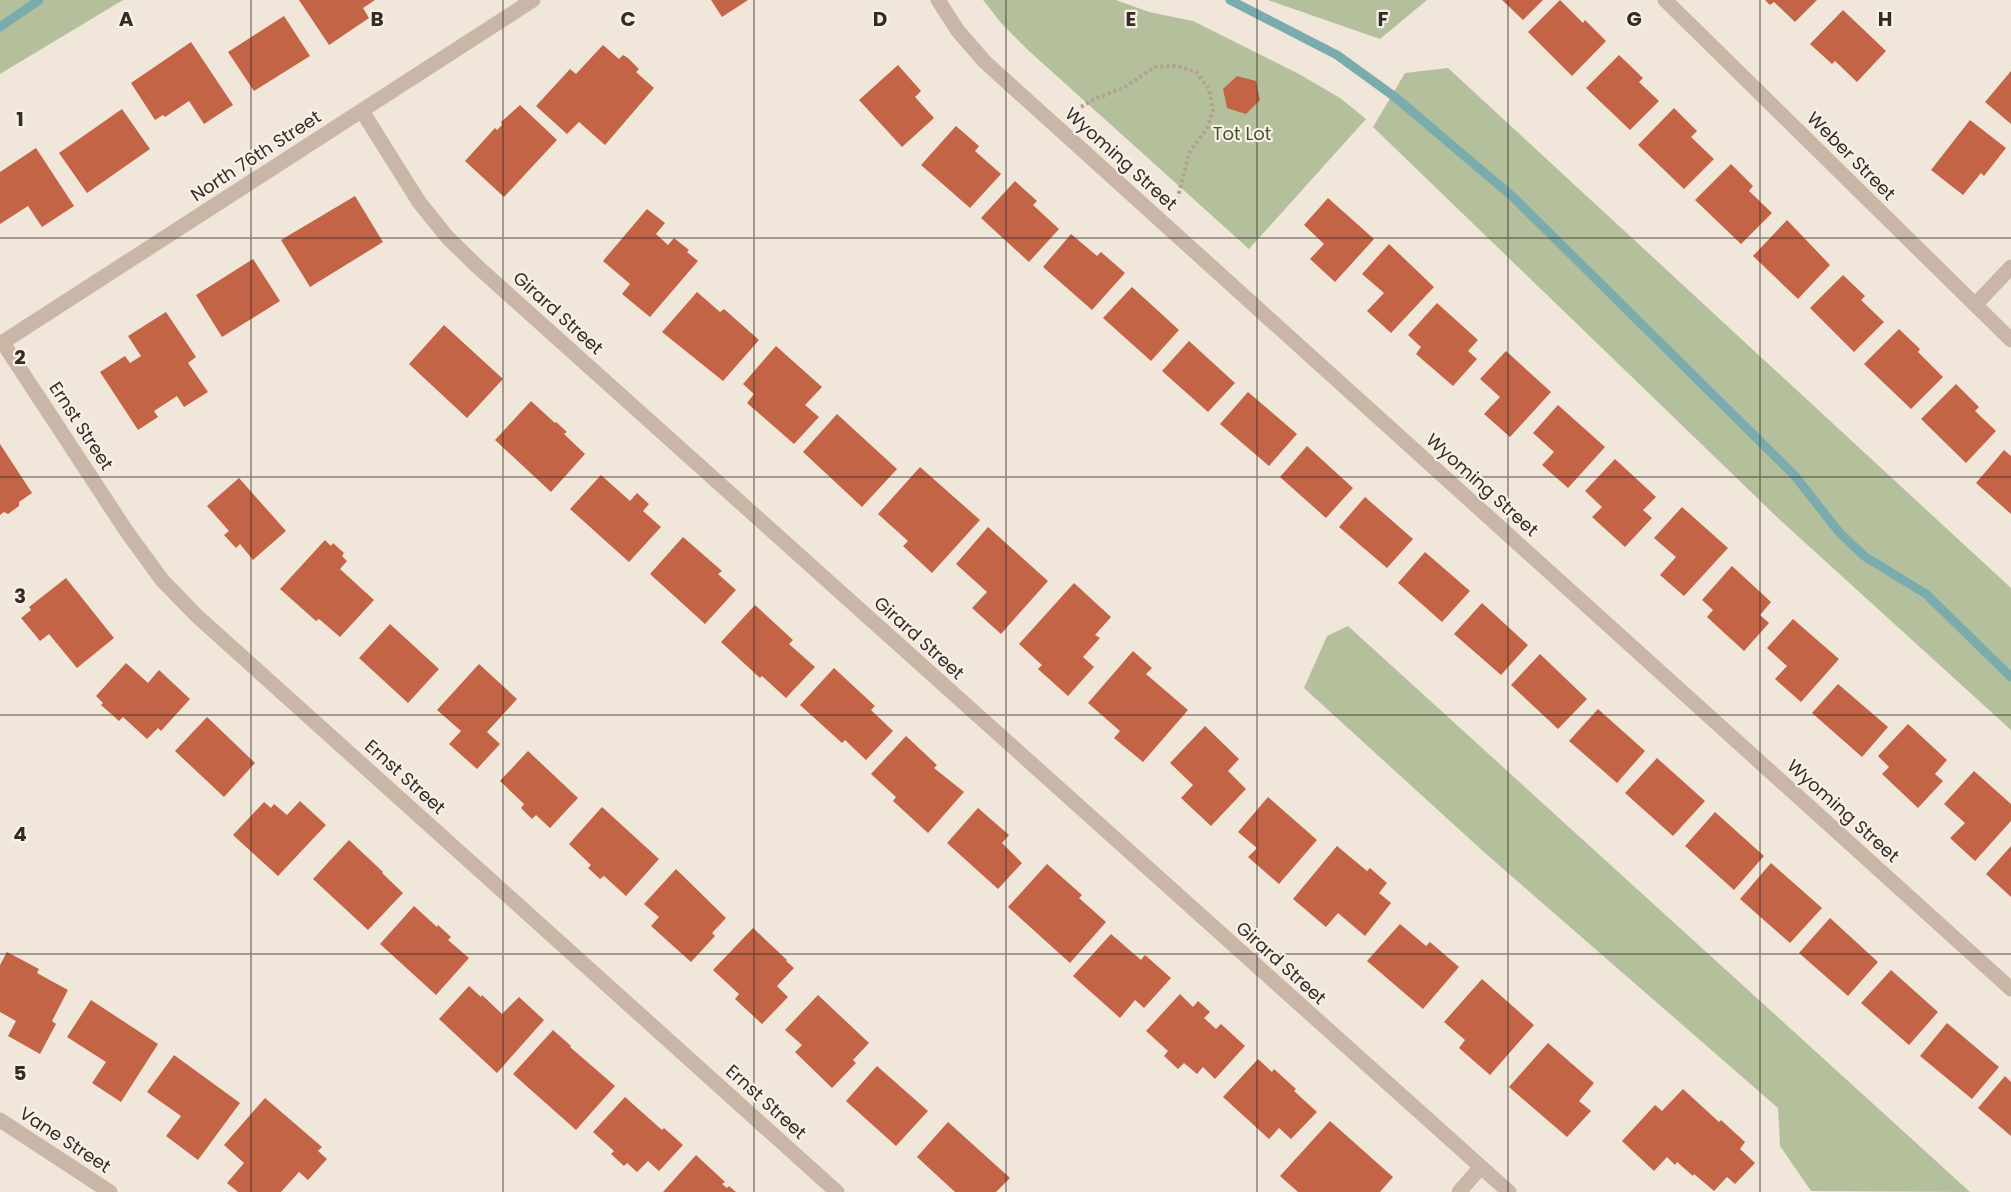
<svg xmlns="http://www.w3.org/2000/svg" width="2011" height="1192" font-family="Poppins,sans-serif">
	<style>
		.green { fill: #b3c09b }
		.lines { fill: none; stroke-linecap: round; stroke-linejoin: round }
		.stream { stroke: #7aabad; stroke-width: 9 }
		.building { fill: #c36446 }
		.path { stroke: #b4a091; stroke-width: 4; stroke-dasharray: 3 3; stroke-linecap: butt }
		.minor { stroke: #c9b6a7; stroke-width: 15 }
		.grid { fill: none; stroke: #352c27; stroke-width: 1.5; stroke-opacity: 0.55 }
		.labels { text-anchor: middle; stroke-width: 4.5; stroke-linejoin: round; paint-order: stroke }
		.park-label { font-size: 18px; fill: #45532c; stroke: #f9f0e7 }
		.street-label { font-size: 18px; fill: #352c27; stroke: #f9f0e7 }
		.grid-label { font-size: 20px; text-anchor: middle; font-weight: bold; fill: #352c27; stroke: #f9f0e7; stroke-width: 4.5; stroke-linejoin: round; paint-order: stroke }
	</style>
	<rect width="100%" height="100%" fill="#f1e6da"/>
	<path class="green" d="M0,0H123L0,74Z
		M983,0H1116L1149,12L1193,21L1299,74L1340,98L1366,119L1249,249L1029,51L1002,24Z
		M1268,0H1427L1380,39Z
		M1448,68L2011,588V730L1779,519L1373,127L1405,73Z
		M1348,626L1970,1192L1811,1191L1780,1146L1778,1108L1485,853L1304,688L1327,636Z"/>
	<g class="lines">
		<path class="stream" d="M1230,0L1337,55L1395,97L1513,197L1795,476L1839,532L1864,556L1926,594L2011,677
			M0,27L39,0"/>
	</g>
	<path class="building" d="M299,0H375L363,8L369,18L329,45Z
		M711,0H748L722,17Z
		M1502,0H1543L1523,20Z
		M1560,0L1583,23L1585,20L1606,41L1572,76L1528,32Z
		M1765,0H1817L1795,22L1774,2L1770,5Z
		M1843,10L1886,51L1857,82L1835,61L1832,64L1810,44Z
		M284,16L310,56L254,91L228,52Z
		M191,42L233,105L204,124L189,101L165,117L163,115L155,120L131,83Z
		M603,45L619,59L623,55L628,58L639,69L636,72L654,88L605,145L579,122L567,134L536,106L570,69L576,74Z
		M1619,55L1643,78L1639,82L1659,101L1630,130L1586,88Z
		M898,65L921,91L915,97L934,118L902,147L859,100Z
		M2011,71V124L1985,102Z
		M1237,76L1256,81L1260,100L1246,114L1227,108L1223,89Z
		M520,105L557,140L504,197L465,161L495,128L497,130L502,125L501,122Z
		M1674,108L1697,131L1691,137L1714,159L1684,189L1638,145Z
		M122,109L150,149L87,193L59,153Z
		M1970,120L2006,148L1984,176L1981,173L1963,195L1931,170Z
		M956,126L979,146L975,151L1001,174L970,208L921,165Z
		M36,148L74,206L42,227L28,206L0,224V172Z
		M1731,164L1753,186L1749,191L1772,213L1741,244L1695,200Z
		M1015,181L1037,201L1033,205L1059,229L1029,262L981,218Z
		M355,196L383,242L310,287L281,240Z
		M1328,198L1374,239L1335,282L1310,259L1324,244L1304,225Z
		M647,209L665,223L656,234L668,245L674,238L689,250L687,252L698,261L650,317L622,294L630,284L603,261Z
		M1787,220L1830,265L1798,299L1753,256Z
		M1071,234L1097,256L1101,252L1125,273L1092,310L1043,267Z
		M1389,244L1434,287L1391,333L1367,311L1384,293L1362,274Z
		M253,259L280,301L222,337L196,295Z
		M1843,275L1865,296L1861,300L1884,322L1854,352L1810,308Z
		M1132,287L1179,330L1151,361L1103,318Z
		M697,292L720,312L724,309L759,340L723,381L662,332Z
		M1437,303L1478,340L1468,351L1477,359L1453,386L1416,354L1421,347L1408,335Z
		M166,312L196,357L188,363L208,392L184,407L177,396L154,411L158,417L138,430L100,372L125,356L130,363L141,356L128,336Z
		M444,325L503,379L467,418L409,364Z
		M1899,329L1920,349L1918,352L1943,377L1911,409L1864,364Z
		M1189,341L1235,383L1208,412L1162,371Z
		M776,346L822,387L805,405L819,417L794,444L747,403L754,394L743,384Z
		M1506,351L1551,392L1510,437L1484,414L1500,397L1480,379Z
		M1956,384L1979,407L1975,411L1996,431L1966,463L1921,419Z
		M1248,392L1297,434L1269,466L1220,424Z
		M531,401L555,423L556,422L567,432L564,434L585,454L551,492L495,440Z
		M1558,405L1605,447L1568,488L1542,465L1554,452L1533,433Z
		M837,414L897,469L862,507L803,452Z
		M0,444L32,493L19,502V506L8,514L4,512L0,515Z
		M1307,446L1353,488L1326,518L1280,477Z
		M2004,450L2011,456V514L1976,483Z
		M1615,459L1656,497L1643,510L1652,518L1625,547L1592,517L1602,507L1585,491Z
		M920,467L980,520L932,573L903,546L908,541L878,514Z
		M601,475L630,501L637,493L649,504L643,511L661,527L629,562L570,509Z
		M239,478L286,531L253,560L240,544L236,548L224,535L229,531L207,506Z
		M1365,497L1413,539L1387,568L1339,527Z
		M1682,507L1728,548L1684,596L1660,575L1676,557L1654,538Z
		M988,527L1048,581L1001,634L972,608L987,592L956,564Z
		M683,537L722,571L718,574L736,590L705,624L650,574Z
		M325,540L331,546L333,543L344,553L342,556L347,561L340,569L374,600L340,637L319,619L316,621L280,589Z
		M1425,552L1470,591L1442,622L1398,583Z
		M1732,566L1771,602L1760,615L1769,623L1744,651L1707,617L1713,610L1702,600Z
		M66,578L114,638L77,668L49,634L40,641L21,618L31,610L29,607Z
		M1074,583L1111,617L1095,635L1100,638L1083,657L1094,667L1068,696L1038,669L1042,665L1019,644Z
		M1482,603L1528,645L1501,675L1454,634Z
		M755,605L793,640L789,644L815,667L786,698L762,676L760,678L721,642Z
		M1793,619L1839,659L1801,702L1775,679L1787,666L1767,648Z
		M390,624L439,669L408,703L359,658Z
		M1133,651L1152,668L1146,674L1188,710L1143,762L1114,738L1120,731L1088,703Z
		M1540,654L1587,699L1558,729L1511,685Z
		M126,663L148,683L159,670L190,699L161,731L158,728L147,739L123,717L119,721L101,705L103,703L96,696Z
		M479,664L517,699L487,732L500,744L477,769L449,744L461,731L437,710Z
		M834,668L875,706L871,710L893,731L866,760L845,740L842,743L800,705Z
		M1838,684L1888,727L1862,757L1812,713Z
		M1598,709L1645,751L1617,783L1569,741Z
		M207,717L255,763L224,797L175,751Z
		M1908,724L1947,760L1935,774L1943,781L1918,808L1882,774L1889,767L1878,756Z
		M1205,726L1239,759L1228,771L1246,789L1211,826L1181,798L1193,785L1170,763Z
		M906,736L937,765L934,768L964,792L928,833L893,801L896,797L871,774Z
		M528,751L578,798L550,828L536,815L532,819L521,808L524,804L500,781Z
		M1657,758L1705,801L1673,836L1625,793Z
		M1974,771L2011,804V821L1975,861L1950,838L1965,823L1944,804Z
		M1268,797L1317,840L1279,884L1248,857L1257,848L1238,832Z
		M300,801L326,825L278,876L233,835L264,802L271,808L274,804L287,815Z
		M602,807L659,859L626,896L604,876L600,879L588,868L591,865L569,844Z
		M978,808L1009,835L1002,843L1022,863L998,889L947,843Z
		M1715,812L1764,856L1734,890L1685,846Z
		M349,840L383,872L382,873L403,893L368,930L313,879Z
		M1337,846L1367,871L1370,868L1387,883L1379,893L1391,903L1365,936L1338,913L1326,927L1293,899Z
		M2011,846V897L1986,874Z
		M1771,863L1822,908L1790,943L1740,899Z
		M1047,864L1082,895L1079,898L1106,922L1070,963L1008,907Z
		M676,869L726,918L712,933L715,936L691,962L651,926L659,917L644,904Z
		M414,906L437,927L438,925L451,937L448,940L469,958L436,995L380,944Z
		M1830,918L1878,962L1848,996L1799,953Z
		M1400,924L1426,946L1430,942L1459,967L1423,1009L1367,961Z
		M753,928L787,960L786,961L794,968L777,986L788,997L762,1024L735,999L739,994L713,970Z
		M1111,934L1141,960L1145,955L1171,978L1144,1008L1135,1000L1120,1018L1073,976Z
		M7,952L39,969L37,973L68,990L52,1021L56,1024L40,1054L8,1036L16,1021L0,1012V965Z
		M1891,970L1938,1012L1909,1045L1861,1003Z
		M1482,979L1534,1025L1490,1075L1459,1048L1465,1040L1444,1022Z
		M469,986L481,997L482,995L502,1014L519,997L544,1020L497,1073L439,1019Z
		M1180,994L1193,1007L1198,1001L1210,1012L1204,1018L1216,1029L1221,1024L1245,1046L1215,1079L1203,1067L1197,1074L1184,1063L1178,1069L1164,1056L1168,1051L1146,1031Z
		M818,995L869,1043L853,1060L856,1063L832,1088L795,1052L802,1045L785,1030Z
		M91,1000L158,1044L121,1102L92,1083L106,1062L67,1037Z
		M1947,1023L1999,1067L1972,1099L1920,1056Z
		M553,1030L571,1046L570,1047L615,1086L576,1130L513,1074Z
		M1548,1043L1594,1083L1579,1101L1591,1111L1567,1137L1509,1087Z
		M174,1055L240,1103L198,1160L166,1136L181,1116L147,1092Z
		M1258,1059L1272,1072L1274,1069L1296,1089L1294,1091L1317,1112L1291,1139L1279,1128L1269,1139L1223,1097Z
		M877,1066L928,1111L896,1146L846,1101Z
		M2005,1076L2011,1082V1136L1978,1108Z
		M1683,1089L1719,1122L1721,1120L1745,1142L1740,1149L1755,1163L1735,1184L1727,1177L1714,1191L1694,1174L1693,1176L1677,1162L1675,1165L1667,1157L1654,1171L1622,1141L1655,1105L1662,1111Z
		M625,1097L662,1130L664,1128L683,1145L659,1171L648,1161L637,1172L627,1163L624,1166L611,1154L614,1151L593,1132Z
		M265,1098L322,1147L318,1151L327,1159L308,1180L299,1172L281,1192H238L227,1183L244,1163L224,1145Z
		M1330,1121L1393,1177L1380,1192H1298L1280,1176Z
		M948,1122L1010,1178L996,1192H955L917,1157Z
		M696,1155L725,1182L722,1184L727,1188L729,1186L736,1192H663Z"/>
	<g class="lines">
		<path class="path" d="M1081,107L1094,99L1123,88L1155,67L1176,66L1196,72L1209,89L1213,110L1207,128L1189,153L1178,197"/>
		<path class="minor" d="M938,0L958,31L985,62L2011,989
			M1665,0L2011,340
			M362,111L419,202L448,238L479,268L1509,1192
			M1975,305L2011,267
			M3,343L127,532L162,580L197,616L837,1192
			M0,344L533,0
			M0,1120L110,1192
			M1459,1192L1480,1168"/>
	</g>
	<path class="grid" d="M251,0V1192M503,0V1192M754,0V1192M1006,0V1192M1257,0V1192M1508,0V1192M1760,0V1192M0,238H2011M0,477H2011M0,715H2011M0,954H2011"/>
	<g class="labels">
		<g class="park-label">
			<text x="1242" y="140">Tot Lot</text>
		</g>
		<g class="street-label">
			<text transform="translate(256 156) rotate(-33)" y="6">North 76th Street</text>
			<text transform="translate(1851 156) rotate(45)" y="6">Weber Street</text>
			<text transform="translate(1121 159) rotate(42)" y="6">Wyoming Street</text>
			<text transform="translate(558 313) rotate(42)" y="6">Girard Street</text>
			<text transform="translate(81 426) rotate(57)" y="6">Ernst Street</text>
			<text transform="translate(1482 485) rotate(42)" y="6">Wyoming Street</text>
			<text transform="translate(919 638) rotate(42)" y="6">Girard Street</text>
			<text transform="translate(405 777) rotate(42)" y="6">Ernst Street</text>
			<text transform="translate(1843 811) rotate(42)" y="6">Wyoming Street</text>
			<text transform="translate(1281 963) rotate(42)" y="6">Girard Street</text>
			<text transform="translate(766 1102) rotate(42)" y="6">Ernst Street</text>
			<text transform="translate(65 1140) rotate(33)" y="6">Vane Street</text>
		</g>
	</g>
	<g class="grid-label">
		<text x="126" y="26">A</text>
		<text x="377" y="26">B</text>
		<text x="628" y="26">C</text>
		<text x="880" y="26">D</text>
		<text x="1131" y="26">E</text>
		<text x="1383" y="26">F</text>
		<text x="1634" y="26">G</text>
		<text x="1885" y="26">H</text>
		<text x="20" y="126">1</text>
		<text x="20" y="364">2</text>
		<text x="20" y="603">3</text>
		<text x="20" y="841">4</text>
		<text x="20" y="1080">5</text>
	</g>
</svg>
